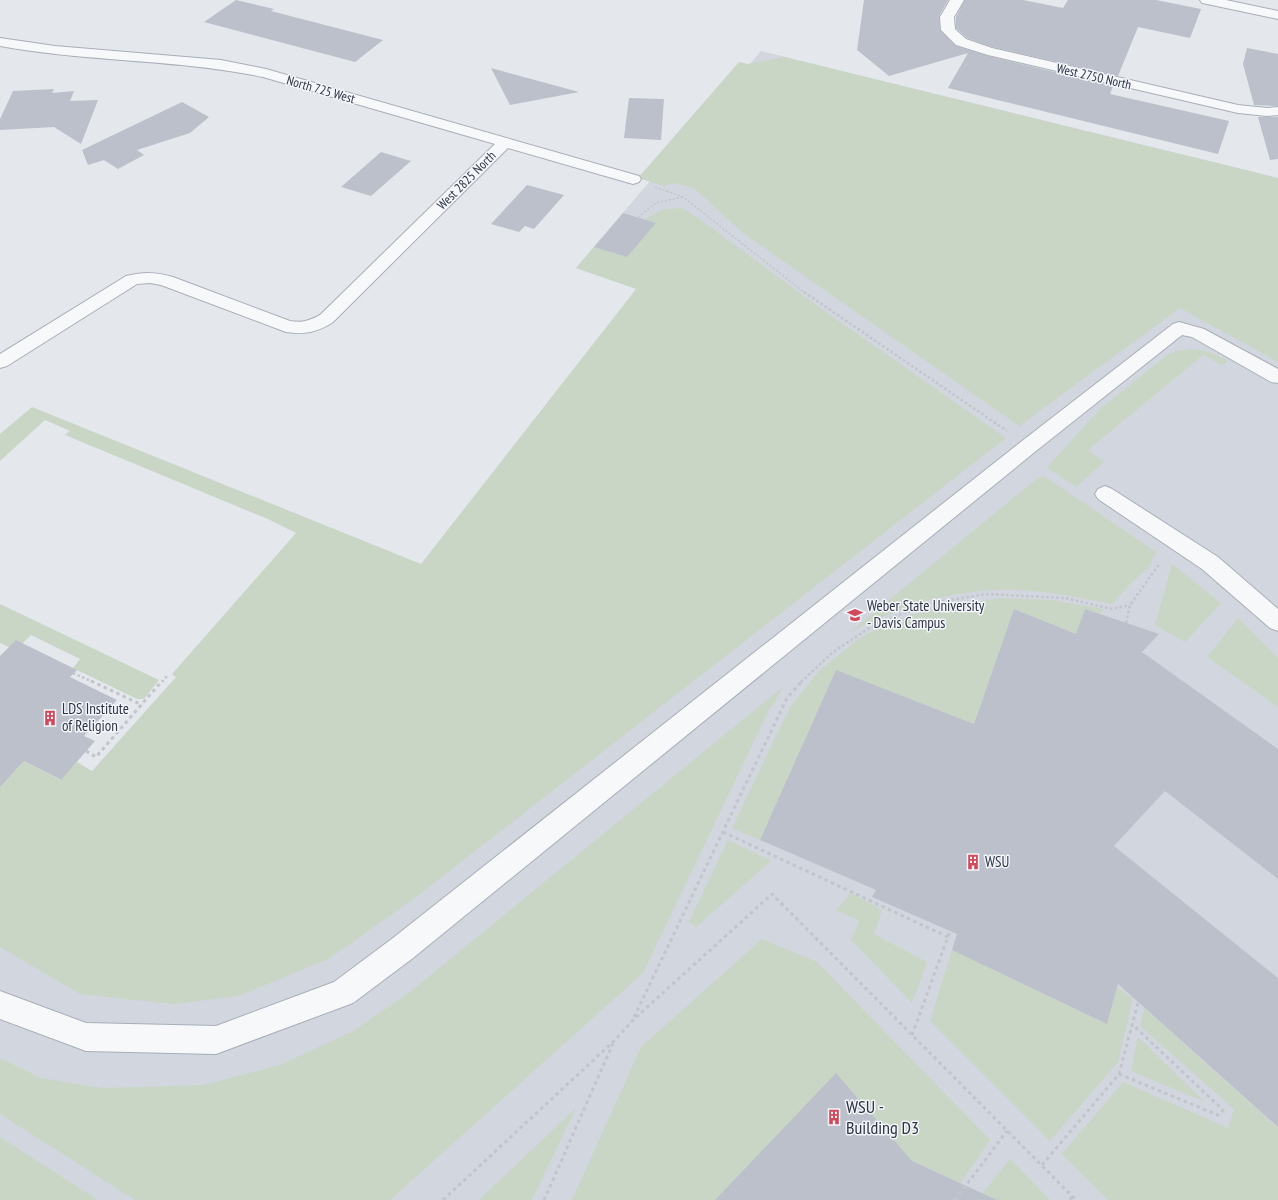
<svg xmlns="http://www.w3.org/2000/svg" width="1278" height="1200" font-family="'PT Sans Narrow',sans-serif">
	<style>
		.built { fill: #d2d6de }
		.green { fill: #c9d6c5 }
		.building { fill: #bbc0ca }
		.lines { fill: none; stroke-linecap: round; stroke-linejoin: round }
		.minor-casing { stroke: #a9aeb7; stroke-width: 2 }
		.path-far2 { stroke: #c2c5cb; stroke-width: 1.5; stroke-dasharray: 2 2; stroke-linecap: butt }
		.path-far1 { stroke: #c2c5cb; stroke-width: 2.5; stroke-dasharray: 2.5 2.5; stroke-linecap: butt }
		.path { stroke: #c2c5cb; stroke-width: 3; stroke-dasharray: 3.5 3.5; stroke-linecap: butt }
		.minor { fill: #f7f8fa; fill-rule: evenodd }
		.labels { text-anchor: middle; stroke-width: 3; stroke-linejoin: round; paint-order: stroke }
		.far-street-label { font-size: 13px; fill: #2b3445; stroke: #f4f6f9 }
		.poi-label { font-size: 15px; fill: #2b3445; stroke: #f4f6f9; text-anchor: start }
		.near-poi-label { font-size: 18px; fill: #2b3445; stroke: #f4f6f9; text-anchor: start }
	</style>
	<rect width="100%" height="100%" fill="#e4e7ec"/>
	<path class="built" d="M761,51L1278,178V1200H0V840L187,944L671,300L576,268Z"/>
	<path class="green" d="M784,57L1278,178V362L1180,308L1019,426L743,233L694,188L675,183L664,186L638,178L739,62L748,64Z
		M682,208L701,220L813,303L1006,438L416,897L330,958L239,996L173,1004L80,994L0,947V776L8,767L15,771L24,761L60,780L77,762L92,771L176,677L172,674L296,533L270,520L65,435L70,431L45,420L0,461V434L32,407L421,564L636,289L576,268L594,247L627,257L656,223L645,219L664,209Z
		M1193,349C1206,350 1216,355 1227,360L1226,363L1221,365L1203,355L1088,450L1104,462L1076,487L1048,468L1049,465L1100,409L1167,355L1177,351Z
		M1044,476L1156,552L1149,567L1133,581L1112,604C1086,599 1060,593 1033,591C966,585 910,602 850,632L1039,477Z
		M1172,564L1221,603L1185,642L1155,625Z
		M1003,598L1051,600L1103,609L1100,614L1085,609L1076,634L1014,609L974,724L836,671L760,840L732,828L790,707L819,671L860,638L882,626L917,613L942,606Z
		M0,604L159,680L144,699H137L73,668L80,659L31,635L23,643L9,647L0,643Z
		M1238,618L1278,658V707L1207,657Z
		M784,686L768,712L643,973L390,1200H135L0,1114V1058L41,1078L103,1088L203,1085L280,1065L353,1031L410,992Z
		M728,840L771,861L696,927L689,922Z
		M851,893L882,910L874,934L927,962L912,1003L851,940L859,921L836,910Z
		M762,939L817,962L990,1140L961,1183L912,1161L836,1074L715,1200H572L641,1047Z
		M952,950L1107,1024L1117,987L1133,999L1118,1062L1050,1141L930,1021Z
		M1144,1008L1278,1128V1200H1108L1062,1154L1123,1082L1228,1128L1234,1109L1140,1026Z
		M1138,1037L1205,1102L1131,1071Z
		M576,1108L532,1200H479Z
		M0,1137L98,1200H0Z
		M1010,1159L1050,1200H977Z"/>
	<path class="building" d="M236,0L274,9L271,11L383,40L355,62L204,22Z
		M864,0H948L939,16L940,30L956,46L988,56L1113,86L1110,94L1229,121L1218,154L948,88L968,53L889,76L857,50Z
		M965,0H1023L1063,8L1068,0H1156L1201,9L1190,38L1138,27L1118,76L992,47L967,38L956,28V17Z
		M1247,48L1278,54V106L1254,105L1243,64Z
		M491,68L579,92L510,105Z
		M54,89L52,93L74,91L70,101L98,100L81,144L54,127L0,130V119L13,91Z
		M629,98L664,99L661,140L624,138Z
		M182,102L209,117L190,133L137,150L144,155L118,169L104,160L88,165L82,150Z
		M1258,117H1278V159L1270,160Z
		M381,152L411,161L371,196L341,187Z
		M527,185L564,195L534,229L525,226L519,232L491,224Z
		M623,213L656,223L627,257L594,247Z
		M1014,609L1076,634L1085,609L1159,634L1142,652L1278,749V879L1165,791L1114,846L1278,978V1127L1118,984L1107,1024L952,950L957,934L872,897L876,890L760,840L836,670L974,724Z
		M16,640L77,670L70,677L117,700L84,736L95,741L61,780L24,761L0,787V656Z
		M836,1073L912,1161L997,1200H715Z"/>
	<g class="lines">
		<g class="minor-casing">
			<path id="minor" d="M950,0H964L954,17L955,29L966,39L992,48L1238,105L1267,108L1278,107V115L1267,116L1238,113L988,55L956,45L941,30L940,17Z
				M1200,0H1226L1278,11V19L1207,4L1202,3Z
				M0,38L55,46L221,60L266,69L639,176L641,179L639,182L633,184L508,148L332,323C317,332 304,335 286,332L161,285L150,283L137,284L7,366L0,368V354L126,276C143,272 156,272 173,277L290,321C302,323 309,321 320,315L495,144L263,77C177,59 87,62 0,46Z
				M1179,322L1204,329L1278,369V383L1271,382L1192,337L1182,335L1036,451L413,958L353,1003L216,1054L86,1051L0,1019V991L86,1023L216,1026L334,982L393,938L1022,441L1173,324Z
				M1105,486L1112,489L1218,557L1278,609V631L1270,628L1202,569L1098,499L1095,494L1098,489Z"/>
		</g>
		<path class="path-far2" d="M655,187L683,197L805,293
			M638,217L656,203L682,197"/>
		<path class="path-far1" d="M804,292L1007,431
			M1126,623L1130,605L1160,563
			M73,673L93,682
			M162,682L167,676
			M801,682L833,652L877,623L932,603L986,594L1065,598L1112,609L1130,605"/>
		<path class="path" d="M91,681L142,705
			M86,751L96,757L162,681
			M723,832L948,937
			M634,1017L787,698L802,681
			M912,1035L950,931
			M1119,1074L1218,1115L1223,1110L1132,1024
			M1042,1165L1119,1074L1138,1003
			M443,1200L615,1040L633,1020L772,894L1076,1200
			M544,1200L614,1041
			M955,1200L1007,1131
			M1070,1200L1072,1196"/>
		<use href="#minor" class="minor"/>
	</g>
	<defs>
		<g id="university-bare" transform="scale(1.2)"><path d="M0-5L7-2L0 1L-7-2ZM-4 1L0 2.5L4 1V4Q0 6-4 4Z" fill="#d1495b" stroke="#f4f6f9" stroke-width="2.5" paint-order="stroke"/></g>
		<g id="building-bare" transform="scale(1.2)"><path d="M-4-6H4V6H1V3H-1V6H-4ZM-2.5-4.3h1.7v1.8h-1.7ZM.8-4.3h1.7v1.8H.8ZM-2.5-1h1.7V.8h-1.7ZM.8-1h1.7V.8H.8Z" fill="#d1495b" stroke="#f4f6f9" stroke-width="2.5" paint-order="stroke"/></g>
	</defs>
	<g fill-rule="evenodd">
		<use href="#university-bare" x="855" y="615"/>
		<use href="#building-bare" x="50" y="718"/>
		<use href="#building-bare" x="973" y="862"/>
		<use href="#building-bare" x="834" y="1117"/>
	</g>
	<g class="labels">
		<g class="far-street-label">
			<text transform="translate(1094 76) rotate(13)" y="5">West 2750 North</text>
			<text transform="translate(321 89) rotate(16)" y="5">North 725 West</text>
			<text transform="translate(466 180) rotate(-45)" y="5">West 2825 North</text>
		</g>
		<g class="poi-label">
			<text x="867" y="611">Weber State University<tspan x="867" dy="17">- Davis Campus</tspan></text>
			<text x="62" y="714">LDS Institute<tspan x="62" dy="17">of Religion</tspan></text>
			<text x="985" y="867">WSU</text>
		</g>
		<g class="near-poi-label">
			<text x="846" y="1113">WSU -<tspan x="846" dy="21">Building D3</tspan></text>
		</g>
	</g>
</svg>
